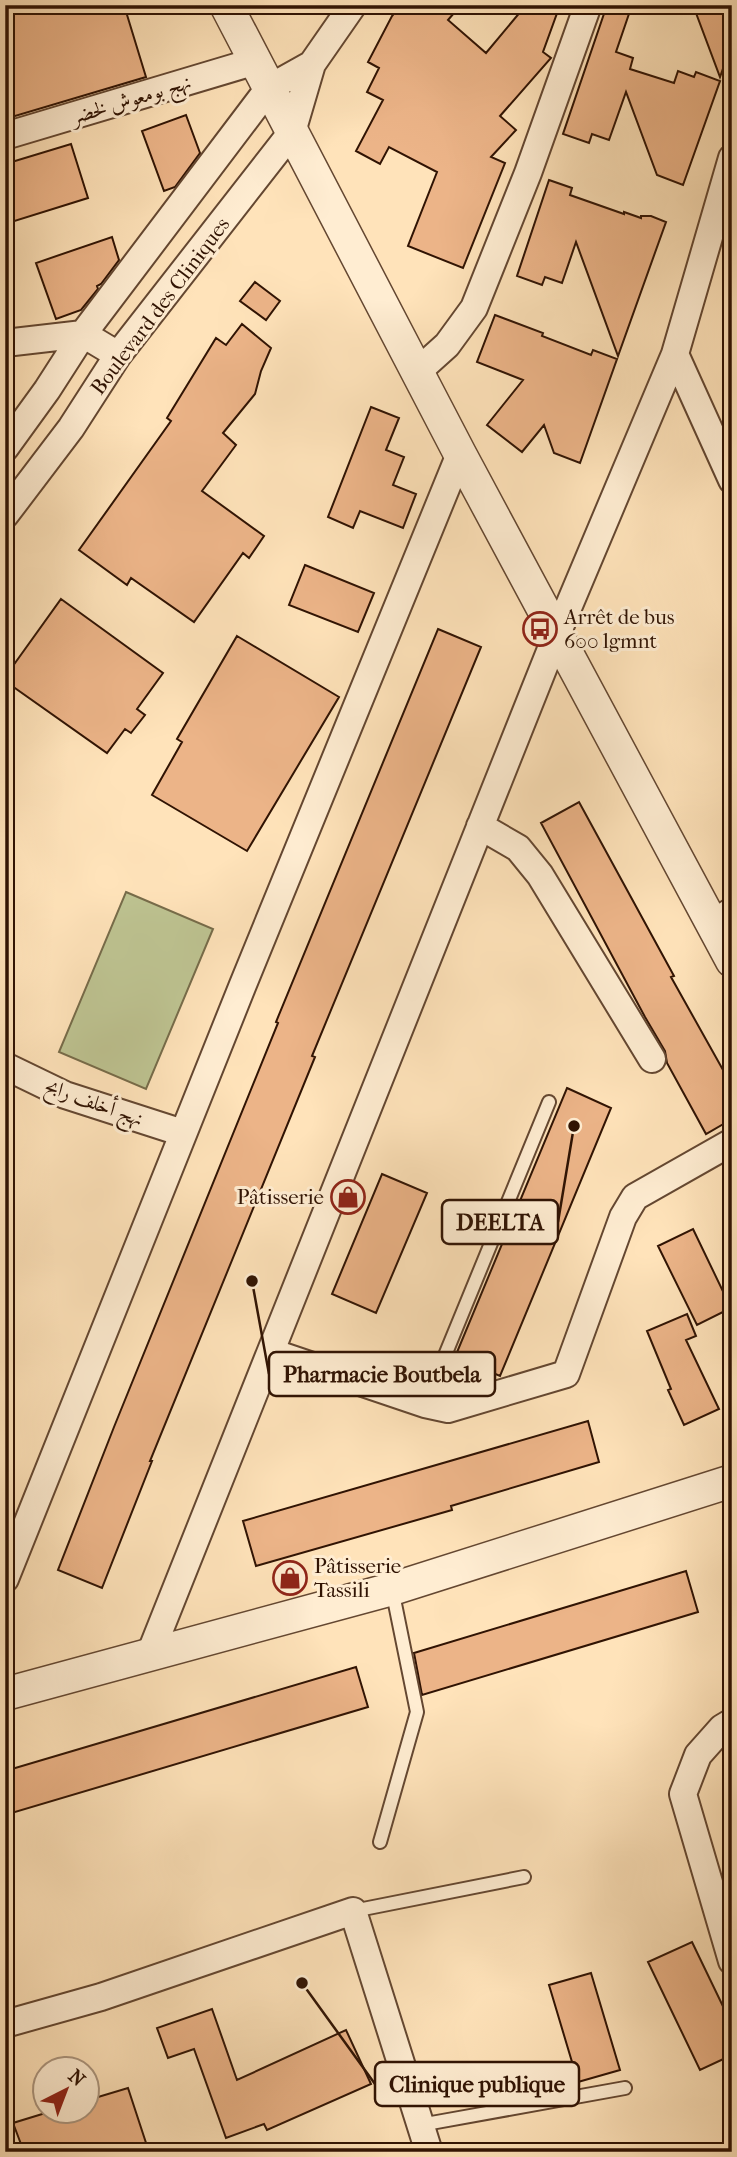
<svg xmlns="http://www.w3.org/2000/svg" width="737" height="2157" font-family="'IM FELL French Canon',Amiri,serif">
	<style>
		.green { fill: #bec492; stroke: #776c4a; stroke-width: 2 }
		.building { fill: #ecb488; stroke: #301303; stroke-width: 2 }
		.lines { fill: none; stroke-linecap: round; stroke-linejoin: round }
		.service-casing { stroke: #644731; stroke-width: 16 }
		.minor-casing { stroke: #644731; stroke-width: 30 }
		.tertiary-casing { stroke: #644731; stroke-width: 35 }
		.service { stroke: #ffedd2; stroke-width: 12 }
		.minor { stroke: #ffedd2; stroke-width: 26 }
		.tertiary { stroke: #ffedd2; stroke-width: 32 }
		.labels { text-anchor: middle; stroke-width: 6; stroke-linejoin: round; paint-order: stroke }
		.street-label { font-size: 21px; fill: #301303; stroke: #ffedd2 }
		.poi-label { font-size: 21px; fill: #301303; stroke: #ffedd2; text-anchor: start }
		.leader { fill: none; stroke: #301303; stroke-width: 2.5 }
		.callout-dot { fill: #301303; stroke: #ffedd2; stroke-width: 2.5 }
		.callout { fill: #ffedd2; stroke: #301303; stroke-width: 2.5 }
		.callout-label { font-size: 23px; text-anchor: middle; font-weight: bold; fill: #301303 }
	</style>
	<rect width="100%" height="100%" fill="#ffe3ba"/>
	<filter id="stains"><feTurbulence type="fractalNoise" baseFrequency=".00286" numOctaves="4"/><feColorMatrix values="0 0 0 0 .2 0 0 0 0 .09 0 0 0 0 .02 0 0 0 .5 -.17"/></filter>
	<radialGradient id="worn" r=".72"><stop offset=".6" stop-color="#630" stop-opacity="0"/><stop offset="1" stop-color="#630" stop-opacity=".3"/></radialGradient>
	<path class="green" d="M126,892L213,929L146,1089L59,1052Z"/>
	<path class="building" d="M5,5H124L146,77L5,119Z
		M401,5H461L448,20L486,53L526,5H560L543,52L551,58L500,116L516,130L491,157L505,163L463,268L408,246L437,172L389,147L380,164L356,151L383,100L367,92L379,68L368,62L392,16Z
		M607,5H632L616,52L633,58L630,69L674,83L678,71L694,77L696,72L720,81L683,185L657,175L626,92L609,140L592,134L589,143L563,134Z
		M693,5H732V43L720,77Z
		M186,115L200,153L175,187L164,191L142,131Z
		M71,144L88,198L5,224V164Z
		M549,180L572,188L570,195L624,214V212L641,218V216H651L666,222L618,356L576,242L562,283L545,277L542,285L517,276Z
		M112,237L119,260L101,284L97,286L98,289L81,310L56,319L36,263Z
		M255,282L280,301L266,320L240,301Z
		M495,315L543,333L542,336L591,355L593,350L617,359L580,463L554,453L544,425L522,452L487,425L523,380L477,362Z
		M242,324L271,348L261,371L255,394L223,433L236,445L202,491L264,536L249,558L243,553L194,622L131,578L127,585L79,550L171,421L167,418L216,338L226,345Z
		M371,407L399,418L386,450L404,457L393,485L416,494L403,528L360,511L353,528L328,517Z
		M305,565L374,593L358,632L289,605Z
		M61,599L163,673L137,709L145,715L131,733L125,729L107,753L5,681V677Z
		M438,629L481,647L312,1056L315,1057L150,1461H152L102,1588L58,1570L114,1427L278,1023L276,1022Z
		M237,636L339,697L247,851L152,795L182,742L177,739Z
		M579,802L674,976L671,977L732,1086V1119L706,1134L667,1063L665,1051L645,1017L541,823Z
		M567,1088L611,1108L500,1376L455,1357Z
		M382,1174L427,1193L376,1313L332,1294Z
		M693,1229L731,1308L697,1325L658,1246Z
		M687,1314L696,1336L686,1340L719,1409L684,1425L668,1390L671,1389L647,1331Z
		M588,1421L599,1462L451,1506L452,1510L256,1566L243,1521Z
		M686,1571L698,1612L422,1695L414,1653Z
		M356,1667L368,1707L5,1815V1771Z
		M692,1942L732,2025V2055L700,2070L648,1962Z
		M591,1973L620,2070L578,2082L549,1985Z
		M212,2009L237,2080L346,2030L371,2084L267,2130L264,2124L226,2138L194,2049L168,2058L157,2028Z
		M128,2088L149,2152H24L13,2123L52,2111H88V2100Z"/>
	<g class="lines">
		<g class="service-casing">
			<path id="service" d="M425,1404L549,1102
				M380,1842L417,1712L392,1589
				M353,1911L524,1877
				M420,2125L625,2088"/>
		</g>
		<g class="minor-casing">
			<path id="minor" d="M5,136L256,61
				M5,343L83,334L118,355
				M675,354L732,480
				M417,372L447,345L474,308L528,173L588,5
				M5,448L47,390L83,334L269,88L312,64
				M5,515L71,428L118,355L292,132L312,64L353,5
				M480,826L518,848L540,875L652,1059
				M712,924L732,911
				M5,1066L65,1095L183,1133
				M271,1352L425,1404L448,1409L566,1374L623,1217L635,1197L732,1142
				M5,1579L242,987L460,454
				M150,1654L557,634L675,354L732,158
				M732,1722L722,1728L698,1755L683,1794L732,1961
				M5,2024L101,1997L353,1911L429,2152"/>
		</g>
		<g class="tertiary-casing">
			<path id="tertiary" d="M226,5L460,454L732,961
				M5,1694L392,1589L732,1481"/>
		</g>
		<use href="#service" class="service"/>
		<use href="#minor" class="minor"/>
		<use href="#tertiary" class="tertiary"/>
	</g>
	<defs>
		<g id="bus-ring" transform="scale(1.75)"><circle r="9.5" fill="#ffedd2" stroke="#8f2418" stroke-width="1.5"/><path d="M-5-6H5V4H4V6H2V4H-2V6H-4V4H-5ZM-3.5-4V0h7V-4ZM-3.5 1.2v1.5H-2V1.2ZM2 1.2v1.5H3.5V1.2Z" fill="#8f2418"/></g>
		<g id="shop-ring" transform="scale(1.75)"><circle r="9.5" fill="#ffedd2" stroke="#8f2418" stroke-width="1.5"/><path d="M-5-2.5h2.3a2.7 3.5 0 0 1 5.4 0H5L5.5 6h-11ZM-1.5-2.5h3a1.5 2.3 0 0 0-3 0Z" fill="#8f2418"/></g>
	</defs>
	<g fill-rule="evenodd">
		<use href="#bus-ring" x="540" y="629"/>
		<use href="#shop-ring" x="348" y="1197"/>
		<use href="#shop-ring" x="290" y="1578"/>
	</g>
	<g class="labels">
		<g class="street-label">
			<text transform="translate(131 99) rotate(-17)" y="7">نهج بومعوش لخضر</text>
			<text transform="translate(160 306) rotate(-53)" y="7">Boulevard des Cliniques</text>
			<text transform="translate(94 1102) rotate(20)" y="7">نهج أخلف رابح</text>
		</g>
		<g class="poi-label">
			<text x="564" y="624">Arrêt de bus<tspan x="564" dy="24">600 lgmnt</tspan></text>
			<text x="324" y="1204" text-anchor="end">Pâtisserie</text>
			<text x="314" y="1573">Pâtisserie<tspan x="314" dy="24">Tassili</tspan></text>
		</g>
	</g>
	<path class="leader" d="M574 1126L558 1222M252 1281L269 1374M302 1983L375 2084"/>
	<g class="callout-dot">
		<circle cx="574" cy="1126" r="7"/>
		<circle cx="252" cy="1281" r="7"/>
		<circle cx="302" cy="1983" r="7"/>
	</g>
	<g class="callout">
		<rect x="442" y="1200" width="116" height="44" rx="7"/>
		<rect x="269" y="1352" width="226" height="44" rx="7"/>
		<rect x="375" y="2062" width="204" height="44" rx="7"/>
	</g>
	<g class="callout-label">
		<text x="500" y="1230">DEELTA</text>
		<text x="382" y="1382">Pharmacie Boutbela</text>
		<text x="477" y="2092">Clinique publique</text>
	</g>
	<rect width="737" height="2157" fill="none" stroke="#ffe3ba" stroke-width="28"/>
	<rect x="7" y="7" width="723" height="2143" fill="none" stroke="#301303" stroke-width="3.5"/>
	<rect x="14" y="14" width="709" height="2129" fill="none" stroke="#301303" stroke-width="2"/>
	<g transform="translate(66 2090) rotate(42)"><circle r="33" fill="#ffedd2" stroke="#ac967f" stroke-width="2"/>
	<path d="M0-5L12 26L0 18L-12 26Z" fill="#8f2418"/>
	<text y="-10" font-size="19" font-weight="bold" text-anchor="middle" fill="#301303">N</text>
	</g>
	<rect width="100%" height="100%" filter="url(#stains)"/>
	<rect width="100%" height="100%" fill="url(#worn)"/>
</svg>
